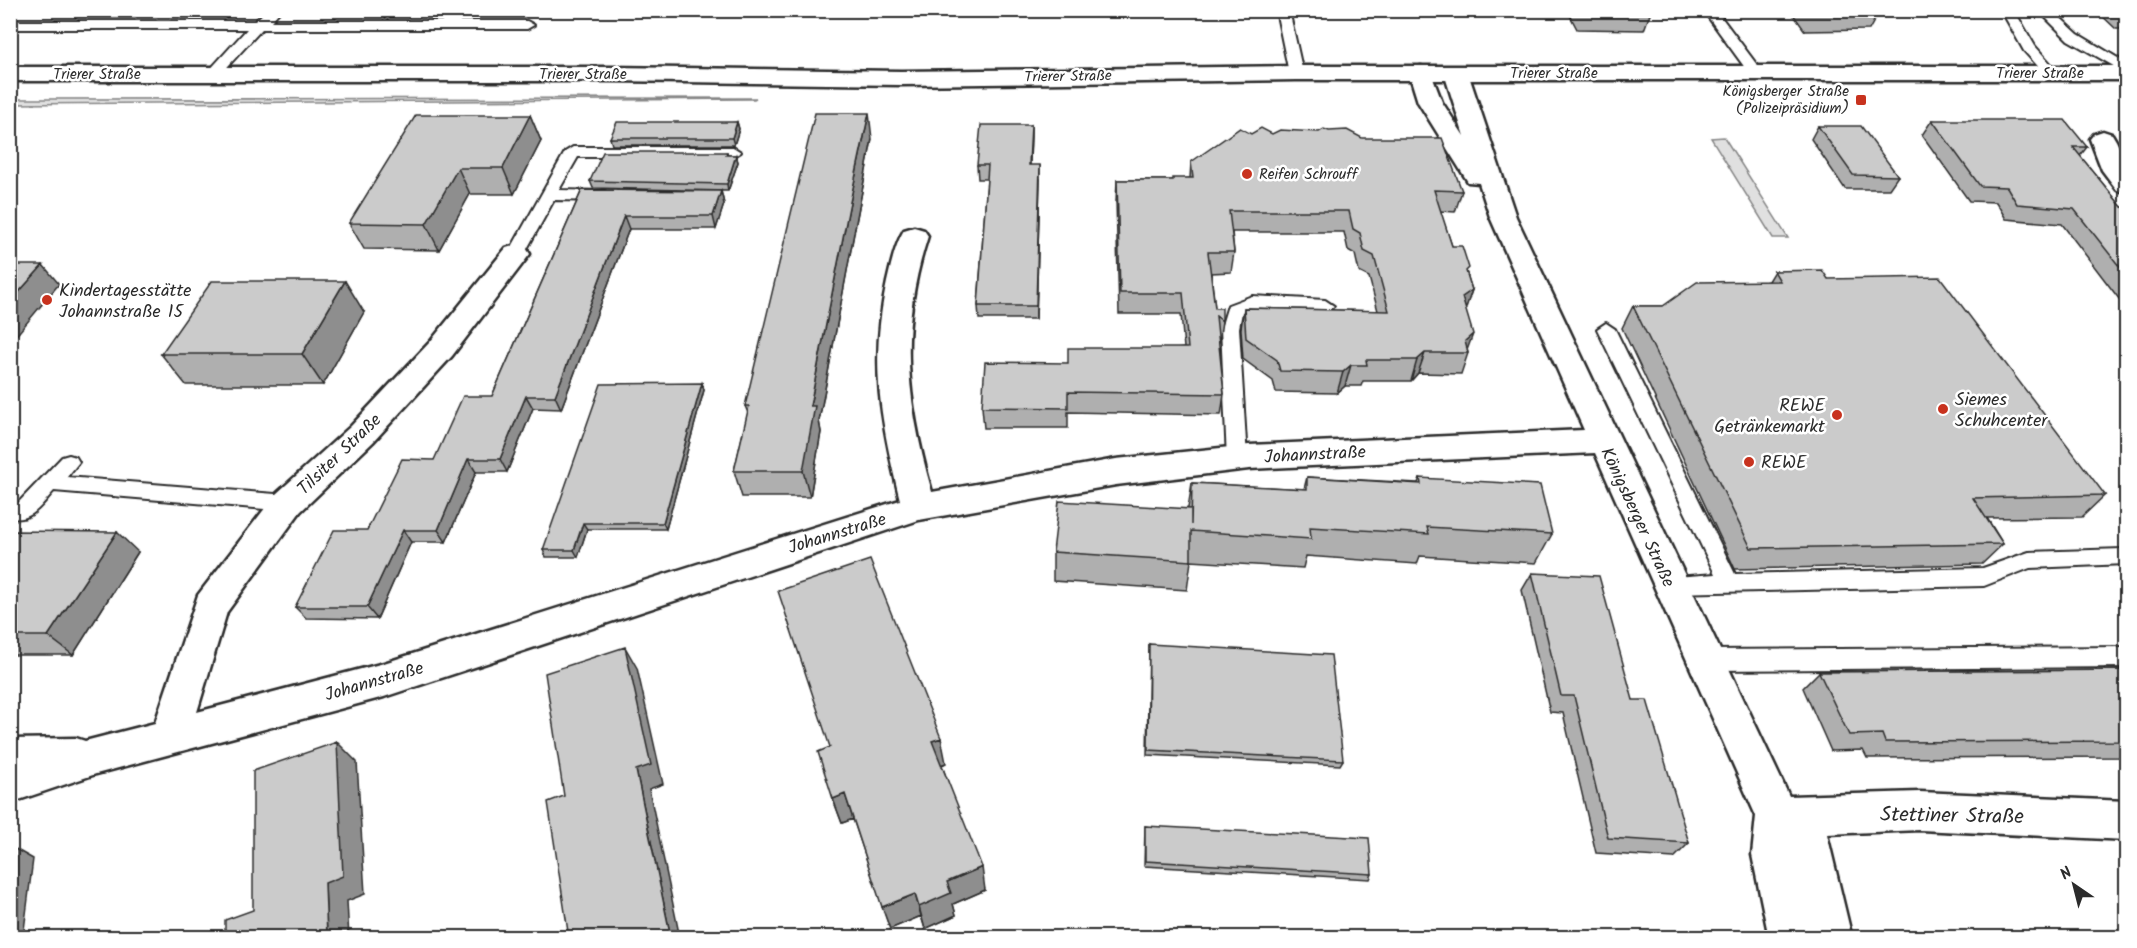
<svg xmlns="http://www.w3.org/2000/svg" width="2137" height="948" font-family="Kalam,sans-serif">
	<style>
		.green { fill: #e0e0e0; stroke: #868686; stroke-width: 1.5 }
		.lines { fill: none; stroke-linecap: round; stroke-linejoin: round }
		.lane-casing { stroke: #2b2b2b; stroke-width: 4 }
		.street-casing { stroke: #2b2b2b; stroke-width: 5 }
		.primary-casing { stroke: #2b2b2b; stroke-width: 5 }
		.lane { fill: #fff; fill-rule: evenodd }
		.street { fill: #fff; fill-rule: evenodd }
		.primary { fill: #fff; fill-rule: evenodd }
		.wall { fill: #afafaf; stroke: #2b2b2b; stroke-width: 1.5 }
		.shaded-wall { fill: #8e8e8e; stroke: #2b2b2b; stroke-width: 1.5 }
		.building { fill: #cbcbcb; stroke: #2b2b2b; stroke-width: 1.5 }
		.poi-dot { fill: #c8321e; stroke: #fff; stroke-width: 2 }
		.labels { text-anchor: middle; stroke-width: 5; stroke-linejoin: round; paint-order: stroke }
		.far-street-label { font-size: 15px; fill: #2b2b2b; stroke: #fff }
		.far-poi-label { font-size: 15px; fill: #2b2b2b; stroke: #fff; text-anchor: end }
		.poi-label { font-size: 18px; fill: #2b2b2b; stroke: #fff; text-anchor: start }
		.street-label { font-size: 18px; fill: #2b2b2b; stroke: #fff }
		.near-street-label { font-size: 21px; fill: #2b2b2b; stroke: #fff }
	</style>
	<rect width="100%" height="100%" fill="#fff"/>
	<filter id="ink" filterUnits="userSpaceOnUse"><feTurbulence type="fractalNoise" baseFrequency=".0167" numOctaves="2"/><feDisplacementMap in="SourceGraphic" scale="12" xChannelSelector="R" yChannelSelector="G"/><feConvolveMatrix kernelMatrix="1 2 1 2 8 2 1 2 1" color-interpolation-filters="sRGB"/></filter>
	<g filter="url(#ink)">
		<path class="green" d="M756,98L754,99L10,104L11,99Z
			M1724,137L1788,238H1773L1711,138Z"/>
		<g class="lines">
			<g class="lane-casing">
				<path id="lane" d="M267,10H281L271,21H527L534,25L527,29H262L218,77L213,78L206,74L247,29H10V21H255Z
					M1276,10H1289L1303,73L1301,76L1296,77L1289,73Z
					M1703,10H1716L1763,73L1761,76H1751Z
					M2001,10H2014L2035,46L2058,72L2056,75H2046L2024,51Z
					M2038,10H2052L2078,34L2126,63V73L2068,40Z
					M573,147H733L741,152L733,157H578L559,190L605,191L613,196L605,201L554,200L522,258H510L508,254L565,152Z
					M1252,296L1325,300L1334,306L1325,312L1254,308L1242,312L1239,328L1247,459L1244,464L1237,466L1230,464L1227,459L1221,328L1228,305Z
					M1606,323L1615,329L1735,574L1983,568L2029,552L2123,549L2126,550V564L2030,568L1984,586L1669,593L1662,590L1658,584L1662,578L1715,574L1597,329Z
					M69,455L76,457L79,462L67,477L288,495L295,497L298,503L295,509L288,511L54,491C40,506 32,522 10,518V502L18,503L62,457Z
					M2126,647V667L1704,670L1696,667L1693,660L1696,653L1704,650Z"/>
			</g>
			<g class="street-casing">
				<path id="street" d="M1421,66L1429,68L1442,102L1464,136L1444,73L1448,68H1464L1468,73L1516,217L1789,796L1920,792L2126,801V840L1920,830L1827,834L1852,938H1769L1752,855L1756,816L1595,453L1249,469L1116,485L919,520L384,697L96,774L10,803V739L76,738L85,741L155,723L198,595L276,494L351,426L430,342L506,248L516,245L526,248L530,254L452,356L373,442L300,512L227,612L197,712L384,663L900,500C881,421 869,363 887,282C891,265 895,245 904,230L914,227L924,230L928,236C898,329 906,399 932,492L1116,459L1249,445L1584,430L1490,217L1479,183L1468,182L1418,102L1409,73L1413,68Z
					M2103,131L2112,134C2124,152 2126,171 2126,192L2117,190L2102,170L2090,139L2094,134Z"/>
			</g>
			<g class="primary-casing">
				<path id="primary" d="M1296,66H2126V80H1296L901,85L611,81H10V67H611L901,71Z"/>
			</g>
			<use href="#lane" class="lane"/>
			<use href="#street" class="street"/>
			<use href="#primary" class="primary"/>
		</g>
		<path class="wall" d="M684,10H720L718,16H686Z
			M863,10H929L864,12Z
			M1054,10H1086V13H1054Z
			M1567,10H1650L1651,11L1644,30L1577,29Z
			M1790,10H1878L1879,12L1869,30L1805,31Z
			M2096,10H2127V29H2116Z
			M530,115L541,141L514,194H470L439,250L364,249L349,223Z
			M1932,120L2087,147L2080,156L2122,207L2127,208V314L2124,310L2126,308L2062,224L2006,219L1996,202L1969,201L1922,135Z
			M737,122L739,129L734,145H612L610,138Z
			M1031,125L1030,165L1040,179L1036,319H979L978,306L987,179H978L977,165Z
			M1818,126L1898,176L1889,189H1845L1811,139Z
			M1251,134H1272L1462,191L1455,212L1440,211L1452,246L1467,274L1472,290L1465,309L1467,349L1468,353L1461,374L1418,373L1411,381H1363L1361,386H1345L1337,393L1276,392L1273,381L1243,359L1241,329L1244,308L1378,311L1369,277L1359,272L1355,254L1348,250L1344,232H1232L1234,252L1231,272L1211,273L1215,308L1222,321L1219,342L1218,341L1224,394L1221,415L1068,412V428H984L982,407L1068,363L1184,348L1181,314H1119L1116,201L1117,180H1172L1190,178L1191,162Z
			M872,139L854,233L819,421L821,432L810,497H742L734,471L748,413L745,406Z
			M727,152L728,155H736L738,162L728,191L593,188L590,181Z
			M582,190L721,191L724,204L716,229H629L561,409L533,408L507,472H476L446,542H411L377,619L306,618L295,607L434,460L492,396Z
			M1774,271L1828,279L2105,495L2082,517L1987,518L2003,544L1982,564L1735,569L1622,328L1633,306H1663L1768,281Z
			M364,312L323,385H186L161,354Z
			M702,383L704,390L666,529H587L578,557H546L543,550Z
			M1307,477L1418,483L1420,478L1552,534L1536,563L1420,556L1417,564L1306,556L1303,568L1191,561L1187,590L1053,581V552L1188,508L1192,483L1304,489Z
			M10,531L138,552L73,655H10Z
			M1532,573L1633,700L1689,843L1674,858L1596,853L1563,713L1550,712L1522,590Z
			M1149,644L1343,760L1340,765L1147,755Z
			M2127,670V757L1867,758L1863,750L1831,751L1803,688L1819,672Z
			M946,763L942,765L985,890L953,904L956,915L925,929L921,916L890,929L853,819L842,823L833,799Z
			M1145,826L1372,874L1370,879L1144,866Z"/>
		<path class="shaded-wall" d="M869,113L872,139L854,233L819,421L821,432L810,497L803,471L810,406L849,207Z
			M530,115L541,141L514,194L503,168Z
			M737,122L739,129L734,145L732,138Z
			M1031,125V138L1029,179V165Z
			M736,155L738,162L728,191L727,184Z
			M1040,165V179L1036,319V306Z
			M458,168L470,194L439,250L426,224Z
			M721,191L724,204L716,229L713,216Z
			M624,216L629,229L561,409L555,396Z
			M43,265L59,284L10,343V302Z
			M345,281L364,312L323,385L302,354Z
			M1472,290L1465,311L1462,297Z
			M1473,334L1466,353L1465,341Z
			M1425,353L1418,373L1411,381L1417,360Z
			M1351,365L1345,386L1337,393L1343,372Z
			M702,383L704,390L666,529L663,523Z
			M526,396L533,408L507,472L500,459Z
			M468,459L476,472L446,542L438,530Z
			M583,523L587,529L578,557L574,550Z
			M403,530L411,542L377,619L367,607Z
			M117,532L138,552L73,655L48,636Z
			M625,647L637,668L663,784L649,789L680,938H671L636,770Z
			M941,738L946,763L937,766L932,741Z
			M337,742L357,762L365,894L347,901L349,938H327L325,883Z
			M845,794L853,819L842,823L833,799Z
			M10,846L33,859L23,938H10Z
			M982,867L985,890L953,904L956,915L925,929L919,907L947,882Z
			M915,894L921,916L890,929L882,907Z"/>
		<path class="building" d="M1650,10L1651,11L1584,10Z
			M1813,10H1878L1879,12H1815Z
			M815,113H869L849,207L810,406H815L803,471H734L749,406H745Z
			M416,115H530L503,168H458L426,224L349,223Z
			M1932,120H2065L2087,147H2073L2122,207L2127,208V276L2074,209L2017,204L2007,187L1980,186Z
			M617,122H737L732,138H610Z
			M981,125H1031L1029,165H1040L1036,306H978L988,165H977Z
			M1818,126H1861L1898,176L1853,175Z
			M1240,128L1251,134L1261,128L1272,134L1280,130L1319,132L1324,129L1329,131L1347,130L1362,138H1442L1462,191L1434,190L1452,246H1462L1469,268L1466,271L1472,290L1462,297L1473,334L1465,341L1468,353H1425L1417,360H1366L1367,365H1351L1343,372L1280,371L1277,360L1246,338L1244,308L1389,311L1374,256L1364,251L1360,233L1353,229L1349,211H1229L1234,252H1208L1215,308H1222V321L1216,316L1224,394L1068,392V408L982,407L985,362L1068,363V348H1188L1183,293H1120L1117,180H1173V178H1193L1191,162Z
			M603,152H727L726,155H736L727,184L590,181Z
			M582,190L721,191L713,216H624L555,396H526L500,459H468L438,530H403L367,607H295L334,530H367L402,459L434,460L463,396H492Z
			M10,265H43L10,302Z
			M1822,270L1828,279L1940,277L2105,495L1973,498L2003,544L1751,548L1633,306H1663L1697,282L1780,281L1774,271Z
			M212,281H345L302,354H161Z
			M702,383L663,523H583L574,550H543L601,384Z
			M1307,477L1421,484L1420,478L1540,485L1552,534L1427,527L1429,534L1310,527L1311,539L1191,531V561L1053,552L1059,501L1191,509V525L1192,483L1307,489Z
			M10,531L117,532L48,636H10Z
			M870,560L941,738L932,741L982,867L947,882L951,893L919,907L915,894L882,907L845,794L833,799L818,752L830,747L778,591Z
			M1532,573L1599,576L1633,700H1647L1689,843L1608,838L1574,696H1561Z
			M1149,644L1331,655L1343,760L1148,750Z
			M625,647L651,765L636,770L671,938H569L548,802L564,796L545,673Z
			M2127,670V741L1885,742L1882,734L1849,735L1819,672Z
			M337,742L343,876L325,883L327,938H225V920L253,910V771Z
			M1145,826L1369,838L1372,874L1145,861Z"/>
	</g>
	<g class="poi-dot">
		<rect x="1855" y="94" width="12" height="12" rx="3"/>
		<circle cx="1247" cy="174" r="6"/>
		<circle cx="47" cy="300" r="6"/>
		<circle cx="1943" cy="409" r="6"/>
		<circle cx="1837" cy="415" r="6"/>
		<circle cx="1749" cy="462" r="6"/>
	</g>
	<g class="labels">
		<g class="far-street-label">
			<text x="1554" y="78">Trierer Straße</text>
			<text x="2040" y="78">Trierer Straße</text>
			<text x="97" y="79">Trierer Straße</text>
			<text x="583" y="79">Trierer Straße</text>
			<text transform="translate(1068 76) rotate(-1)" y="5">Trierer Straße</text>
		</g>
		<g class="far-poi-label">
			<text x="1849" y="96">Königsberger Straße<tspan x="1849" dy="17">(Polizeipräsidium)</tspan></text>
			<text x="1259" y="179" text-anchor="start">Reifen Schrouff</text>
		</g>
		<g class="poi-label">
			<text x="59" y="296">Kindertagesstätte<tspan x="59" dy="21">Johannstraße 15</tspan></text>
			<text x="1955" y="405">Siemes<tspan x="1955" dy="21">Schuhcenter</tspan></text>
			<text x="1825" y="411" text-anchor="end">REWE<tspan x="1825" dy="21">Getränkemarkt</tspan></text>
			<text x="1761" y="468">REWE</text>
		</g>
		<g class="street-label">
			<text transform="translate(339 454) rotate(-44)" y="6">Tilsiter Straße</text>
			<text transform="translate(1315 454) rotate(-3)" y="6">Johannstraße</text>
			<text transform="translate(1638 517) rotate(65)" y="6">Königsberger Straße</text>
			<text transform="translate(837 533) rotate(-17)" y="6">Johannstraße</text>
			<text transform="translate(374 681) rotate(-16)" y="6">Johannstraße</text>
		</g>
		<g class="near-street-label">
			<text transform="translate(1952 815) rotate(1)" y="7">Stettiner Straße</text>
		</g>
	</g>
	<rect width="2137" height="948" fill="none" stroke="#fff" stroke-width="36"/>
	<rect x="18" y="18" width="2101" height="912" fill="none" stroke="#2b2b2b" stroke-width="2" filter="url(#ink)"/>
	<g transform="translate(2074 885) rotate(325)" stroke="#ffffff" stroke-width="4.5" paint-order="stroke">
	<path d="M0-4.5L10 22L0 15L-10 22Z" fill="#2b2b2b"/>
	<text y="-9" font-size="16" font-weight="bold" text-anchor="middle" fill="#2b2b2b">N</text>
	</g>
</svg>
